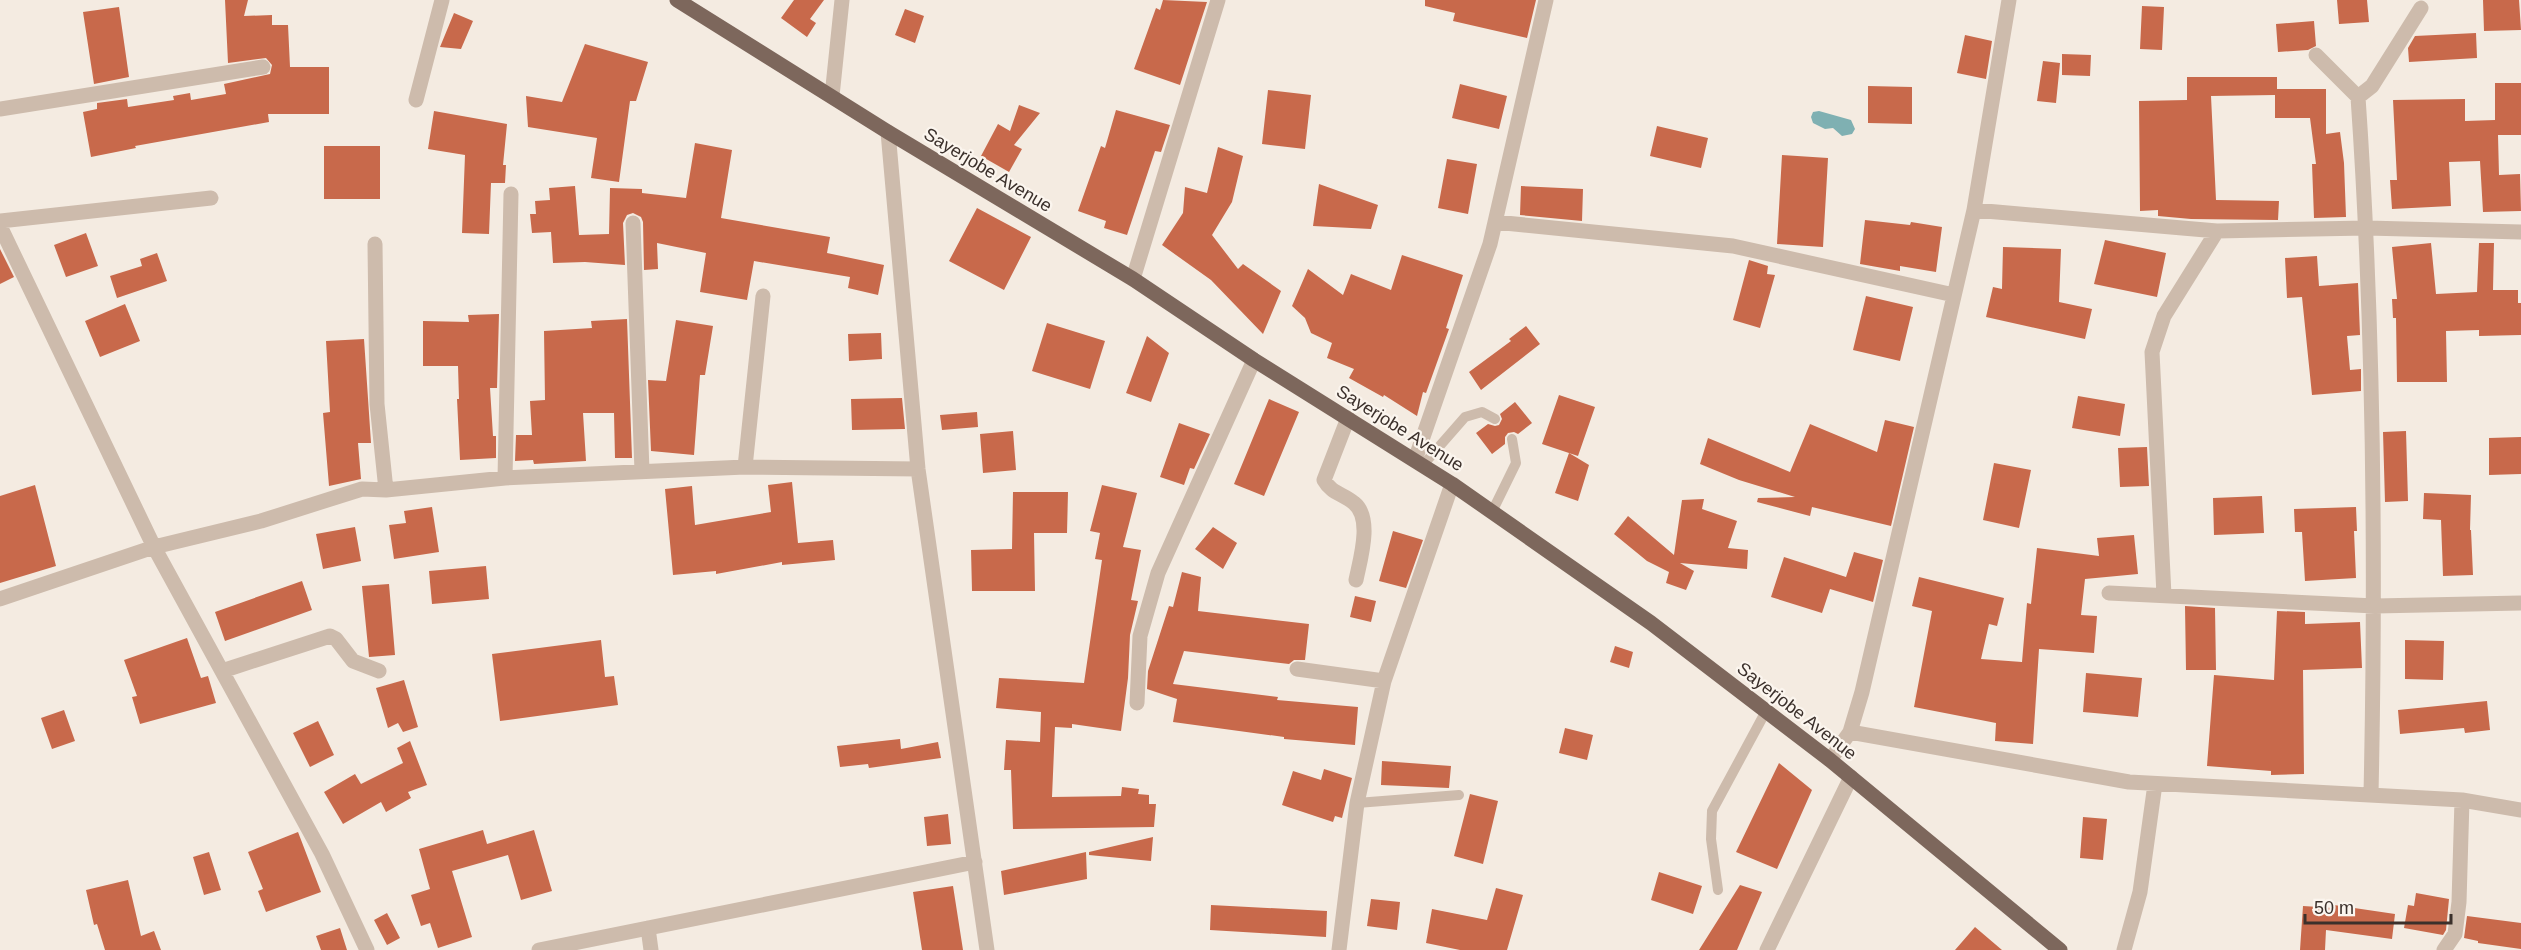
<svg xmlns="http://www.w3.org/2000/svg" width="2521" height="950" font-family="Arial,sans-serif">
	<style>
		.water { fill: #7fb0b2 }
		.building { fill: #c8694b }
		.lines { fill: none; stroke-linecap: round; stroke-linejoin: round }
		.service { stroke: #cdbbac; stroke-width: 10 }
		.minor { stroke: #cdbbac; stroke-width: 15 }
		.primary { stroke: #7d675c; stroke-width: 15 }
		.labels { text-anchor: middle; stroke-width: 4.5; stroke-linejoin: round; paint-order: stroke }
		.street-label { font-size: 18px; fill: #3b302b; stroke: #fbf5ee }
	</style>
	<rect width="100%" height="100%" fill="#f4ebe1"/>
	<path class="water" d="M1819,111L1851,120L1855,129L1852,134L1842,136L1833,128L1825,129L1813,123L1811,117L1813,112Z"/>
	<path class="building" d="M225,0H248L244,16L272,15V25H288L290,67H329V114H268L269,122L135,146L136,148L91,157L83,112L97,109V103L127,99L128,107L174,100L173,96L190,93L191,100L226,94L224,84L270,74L272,65L266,58L228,63Z
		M794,0H824L810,19L816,23L807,37L781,18Z
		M1163,0L1207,2L1180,85L1134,69L1156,8L1160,10Z
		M1425,0H1536L1527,38L1453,21L1455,13L1425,6Z
		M2337,0H2367L2369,22L2339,24Z
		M2483,0H2519L2521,30L2484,31Z
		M2142,6L2164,7L2162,50L2140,49Z
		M119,7L129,77L94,84L83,12Z
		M905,9L924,16L915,43L895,35Z
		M454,13L473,21L461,49L440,47Z
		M2314,21L2316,46L2308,50L2278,52L2276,24Z
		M2476,33L2477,58L2409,62L2408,48L2415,36Z
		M1965,35L1992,41L1986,79L1957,73Z
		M585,44L648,62L636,101H630L619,182L591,178L597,138L528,127L526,96L562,102Z
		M2062,54L2091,55L2090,76L2062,75Z
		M2043,61L2060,63L2056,103L2037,101Z
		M2187,77H2277V89H2326V134L2340,132L2344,163L2346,217L2314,218L2312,164H2316L2310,118H2275V95L2211,96L2216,200L2279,201L2278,220L2191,219L2158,216V210L2140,211L2139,101L2187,100Z
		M2495,83H2521V135H2498L2499,175L2520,174L2521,211L2483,212L2480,161L2449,162L2451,206L2392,209L2390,180H2397L2393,100L2465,99V121L2495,120Z
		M1460,84L1507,96L1499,129L1452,118Z
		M1868,86L1912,87V124L1868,123Z
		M1268,90L1311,95L1305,149L1262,144Z
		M1019,105L1040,113L1014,145L1022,149L1009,172L981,156L998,124L1010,131Z
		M1116,110L1170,125L1161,152L1155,151L1127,235L1104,228L1106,221L1078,211L1101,146L1105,148Z
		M434,111L507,124L503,165H506L505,183H491L489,234L462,233L465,155L428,149Z
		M1657,126L1708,138L1701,168L1650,156Z
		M695,143L732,150L721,218L830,237L827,253L884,265L878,295L848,288L850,277L754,261L747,300L700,292L706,253L657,243L658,269L644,270L643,222L641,217L633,213L627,215L623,223L625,265L585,262L553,263L551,232L532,233L530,214H536L535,201L550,200L549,188L575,186L579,235L609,234L610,188L642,189V193L686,198Z
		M324,146H380V199H324Z
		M1218,147L1243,156L1232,202L1212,235L1238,269L1243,264L1281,291L1263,334L1211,280L1162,245L1183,213L1185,187L1207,193Z
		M1782,155L1828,158L1823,247L1777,244Z
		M1447,159L1477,164L1468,214L1438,208Z
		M1319,184L1378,205L1371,229L1313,226Z
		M1521,186L1583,189L1582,221L1520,215Z
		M977,208L1031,237L1004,290L949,261Z
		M1865,220L1910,225L1911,222L1942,227L1936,272L1900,266V271L1860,264Z
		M86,233L98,266L66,277L54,245Z
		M2105,240L2166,253L2157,297L2094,284Z
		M2431,243L2436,294L2477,292L2479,243H2494L2493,290H2518V303H2521V335L2479,336V330L2446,331L2447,382H2397L2396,318H2393L2392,299H2397L2392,247Z
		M2003,247L2061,249L2059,302L2092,309L2085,339L1986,317L1993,287L2002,289Z
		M0,249L14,277L0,284Z
		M157,253L167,281L117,298L110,276L142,266L140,259Z
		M1402,255L1463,275L1446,328L1449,329L1426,393L1423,392L1417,416L1384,395L1383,397L1349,378L1354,369L1327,358L1332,343L1311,333L1305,318L1292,306L1308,269L1343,295L1351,274L1391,290Z
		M2317,256L2319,286L2358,283L2360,335L2347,336L2350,370L2361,369V391L2312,395L2302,297L2287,298L2285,258Z
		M1749,260L1768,266L1767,274L1775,275L1760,328L1733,320Z
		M1866,296L1913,307L1900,361L1853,350Z
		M125,304L140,341L100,357L85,321Z
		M499,314L497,388H490L493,436H496V458L460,460L457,399H459L458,366H423V321L469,322L468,315Z
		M627,319L632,458H615L614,413H583L586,461L534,464L533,460L515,461L516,435H532L530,401L545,400L544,331L592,328L591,321Z
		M676,320L713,326L705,375H700L694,455L651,451L648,380L666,381Z
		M1047,323L1105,341L1090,389L1032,371Z
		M1526,326L1540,344L1481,390L1469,372L1511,341L1509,339Z
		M881,333L882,359L849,361L848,334Z
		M1147,336L1169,353L1151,402L1126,393Z
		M364,339L371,443H358L361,479L329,486L323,413L330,412L326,341Z
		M1559,395L1595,407L1578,456L1542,444Z
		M2078,396L2125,404L2120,436L2072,428Z
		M902,398L905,429L852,430L851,399Z
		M1269,399L1299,412L1264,496L1234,484Z
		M1515,402L1532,423L1518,434L1514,432L1508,433L1505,437V444L1492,454L1476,433L1488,424L1495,426L1499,425L1502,419L1500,414Z
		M977,412L978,427L942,430L940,415Z
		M1885,420L1914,427L1891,526L1812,507L1810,516L1757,502L1758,498L1795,497L1739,480L1700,464L1708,438L1790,472L1810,424L1877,452Z
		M1179,423L1210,434L1194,469L1190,468L1184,485L1160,477Z
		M1013,431L1016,470L983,473L980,434Z
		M2406,431L2408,501L2385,502L2383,432Z
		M2521,437V474L2489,475V438Z
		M2147,447L2149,486L2120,487L2118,448Z
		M1569,453L1589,465L1578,501L1555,493Z
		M1994,463L2031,470L2019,528L1983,520Z
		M792,482L798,543L833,540L835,560L782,565V562L716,574V571L673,575L665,489L692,486L695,525L771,512L768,485Z
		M35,485L56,566L0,583V496Z
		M1102,485L1137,493L1123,547L1141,550L1131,600L1138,601L1130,635L1128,678L1121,731L1072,724V728L1055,727L1052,797L1121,796L1122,787L1139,789L1138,794L1149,795V804H1156L1154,827L1013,829L1011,770H1004L1006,740L1040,742L1041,712L996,708L999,678L1084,683L1102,560L1095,559L1100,533L1090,531Z
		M1013,492H1068L1067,533H1034L1035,591H972L971,550L1012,549Z
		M2424,493L2471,495L2470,530H2471L2473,575L2443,576L2441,520L2423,519Z
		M2262,496L2264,533L2214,535L2213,498Z
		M1704,499L1702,509L1737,521L1728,548L1748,550L1747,569L1680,563L1694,571L1686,590L1666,583L1669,572L1647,561L1614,534L1628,516L1674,555L1682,500Z
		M432,507L439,552L394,559L389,525L406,523L404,511Z
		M2356,507L2357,531H2354L2356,578L2305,581L2302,532H2295L2294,509Z
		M355,527L361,561L323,569L316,534Z
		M1213,527L1237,543L1223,569L1195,549Z
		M1393,531L1423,540L1406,588L1379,581Z
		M2134,535L2138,574L2085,579L2081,615L2097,616L2094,653L2039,649L2033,744L1995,741L1996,723L1914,707L1932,611L1912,606L1919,577L2004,598L1997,626L1989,624L1981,659L2022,662L2027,603L2031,604L2037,548L2099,556L2097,538Z
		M1854,552L1883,560L1873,602L1830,589L1822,613L1771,597L1784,557L1846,577Z
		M486,566L489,599L432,604L429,571Z
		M1182,572L1201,577L1198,611L1309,624L1305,660H1294L1289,664L1184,651L1173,684L1278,697L1277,700L1358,707L1355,745L1284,739V737L1173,722L1177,699L1147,689L1148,671L1169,606L1173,607Z
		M302,581L312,610L225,641L215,612Z
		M389,584L395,655L369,657L362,586Z
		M1355,596L1376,601L1371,622L1350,617Z
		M2185,606L2215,608L2216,670H2186Z
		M2277,611L2305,612V624L2360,622L2362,668L2303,670L2304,774L2271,775V771L2207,766L2214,675L2274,680Z
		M187,638L201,678L208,676L216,703L140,724L132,697L137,696L124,660Z
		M601,640L605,677L614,676L618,705L500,721L492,654Z
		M2405,640L2444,641L2443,680L2405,679Z
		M1615,646L1633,652L1629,668L1610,662Z
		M2086,673L2142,678L2138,717L2083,712Z
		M404,680L418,727L403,732L398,723L388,728L376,688Z
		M2487,701L2490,730L2465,733L2464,728L2400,734L2398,710Z
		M64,710L75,741L52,749L41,718Z
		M318,721L334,755L310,767L293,733Z
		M1565,728L1593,735L1587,760L1559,753Z
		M900,739L901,749L938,742L941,758L869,768L868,764L840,767L837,746Z
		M410,741L427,785L408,792L411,798L386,812L381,802L343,824L324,792L355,774L361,784L403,763L397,748Z
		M1382,761L1451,766L1449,788L1381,785Z
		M1779,763L1812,790L1777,869L1736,852Z
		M1324,769L1352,778L1342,818L1335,816L1333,822L1282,805L1293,771L1321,780Z
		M1470,794L1498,801L1483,864L1454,856Z
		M948,814L951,844L927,846L924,817Z
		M2083,817L2107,819L2103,860L2080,858Z
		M483,830L487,844L534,830L552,891L521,900L508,855L452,871L472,937L438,948L430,923L421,926L411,895L430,889L419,849Z
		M298,832L321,892L266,912L258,891L263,889L248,852Z
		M1153,837L1151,861L1089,855V852Z
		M209,852L221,890L204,895L193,857Z
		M1086,852L1087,879L1004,895L1001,871Z
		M1659,872L1702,886L1693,914L1651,900Z
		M128,880L141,936L154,931L161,950H105L97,924L94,925L86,890Z
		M1740,885L1762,892L1737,950H1699Z
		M953,886L963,950H922L913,892Z
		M1496,888L1523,895L1507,950H1460L1426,943L1432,909L1487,920Z
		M2416,893L2449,899L2446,930L2443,935L2404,928L2408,905L2414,906Z
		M1371,899L1400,902L1397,930L1367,926Z
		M1211,905L1327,911L1326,937L1210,930Z
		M2334,905L2395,914L2392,939L2326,930L2325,950H2300L2303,906L2334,908Z
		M387,913L400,938L387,945L374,920Z
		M2467,916L2521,923V949L2478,943V941L2464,938Z
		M1975,927L2002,950H1955Z
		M340,928L347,950H321L316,936Z"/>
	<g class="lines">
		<path class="service" d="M1423,465L1465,417L1482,412L1495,419
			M1492,512L1516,463L1512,439
			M1357,803L1459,795
			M1718,890L1711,839L1712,811L1766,711"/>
		<path class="minor" d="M2316,55L2358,97C2374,329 2376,562 2371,794
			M832,96L842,0
			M2358,97L2372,86L2421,8
			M416,100L442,0
			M0,109L263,67
			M888,132L918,469L987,950
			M1974,210L2217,231L2367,228L2521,232
			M0,221L211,198
			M1495,222L1733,246L1954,295
			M633,223L642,471
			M0,226L154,547L322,854L367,950
			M375,244L377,404L386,490
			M1133,279L1218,0
			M1348,418L1324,480C1332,494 1342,493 1354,503C1373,518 1360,560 1356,580
			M1415,460L1490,244L1546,0
			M745,467L763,296
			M505,478L511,194
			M2109,593L2375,606L2521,603
			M2164,595L2152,352L2164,316L2217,231
			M0,599L154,547L261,521L362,489L386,490L505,478L745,467L918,469
			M1297,669L1384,681
			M222,671L330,636L336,639L353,661L379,671
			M1137,703L1140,636L1158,573L1254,360
			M1850,732L2129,782L2462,800L2521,810
			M1830,760L1850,732L1862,692L1974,210L2009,0
			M648,928L651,950
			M539,950L975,862
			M1339,950L1357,803L1384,681L1452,484
			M1767,950L1851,777
			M2124,950L2140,892L2155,784
			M2444,950L2455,934L2459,902L2462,800"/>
		<path class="primary" d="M677,0L888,132L1133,279L1254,360L1452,484L1651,623L1830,760L2060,950"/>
	</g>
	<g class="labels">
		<g class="street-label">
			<text transform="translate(988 170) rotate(31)" y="6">Sayerjobe Avenue</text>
			<text transform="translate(1400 428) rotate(32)" y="6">Sayerjobe Avenue</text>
			<text transform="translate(1797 711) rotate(38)" y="6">Sayerjobe Avenue</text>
		</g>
	</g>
	<path d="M2305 914v9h146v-9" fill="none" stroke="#3b302b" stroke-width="3"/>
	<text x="2314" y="914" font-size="18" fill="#3b302b" stroke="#fbf5ee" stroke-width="4.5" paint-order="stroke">50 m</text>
</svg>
